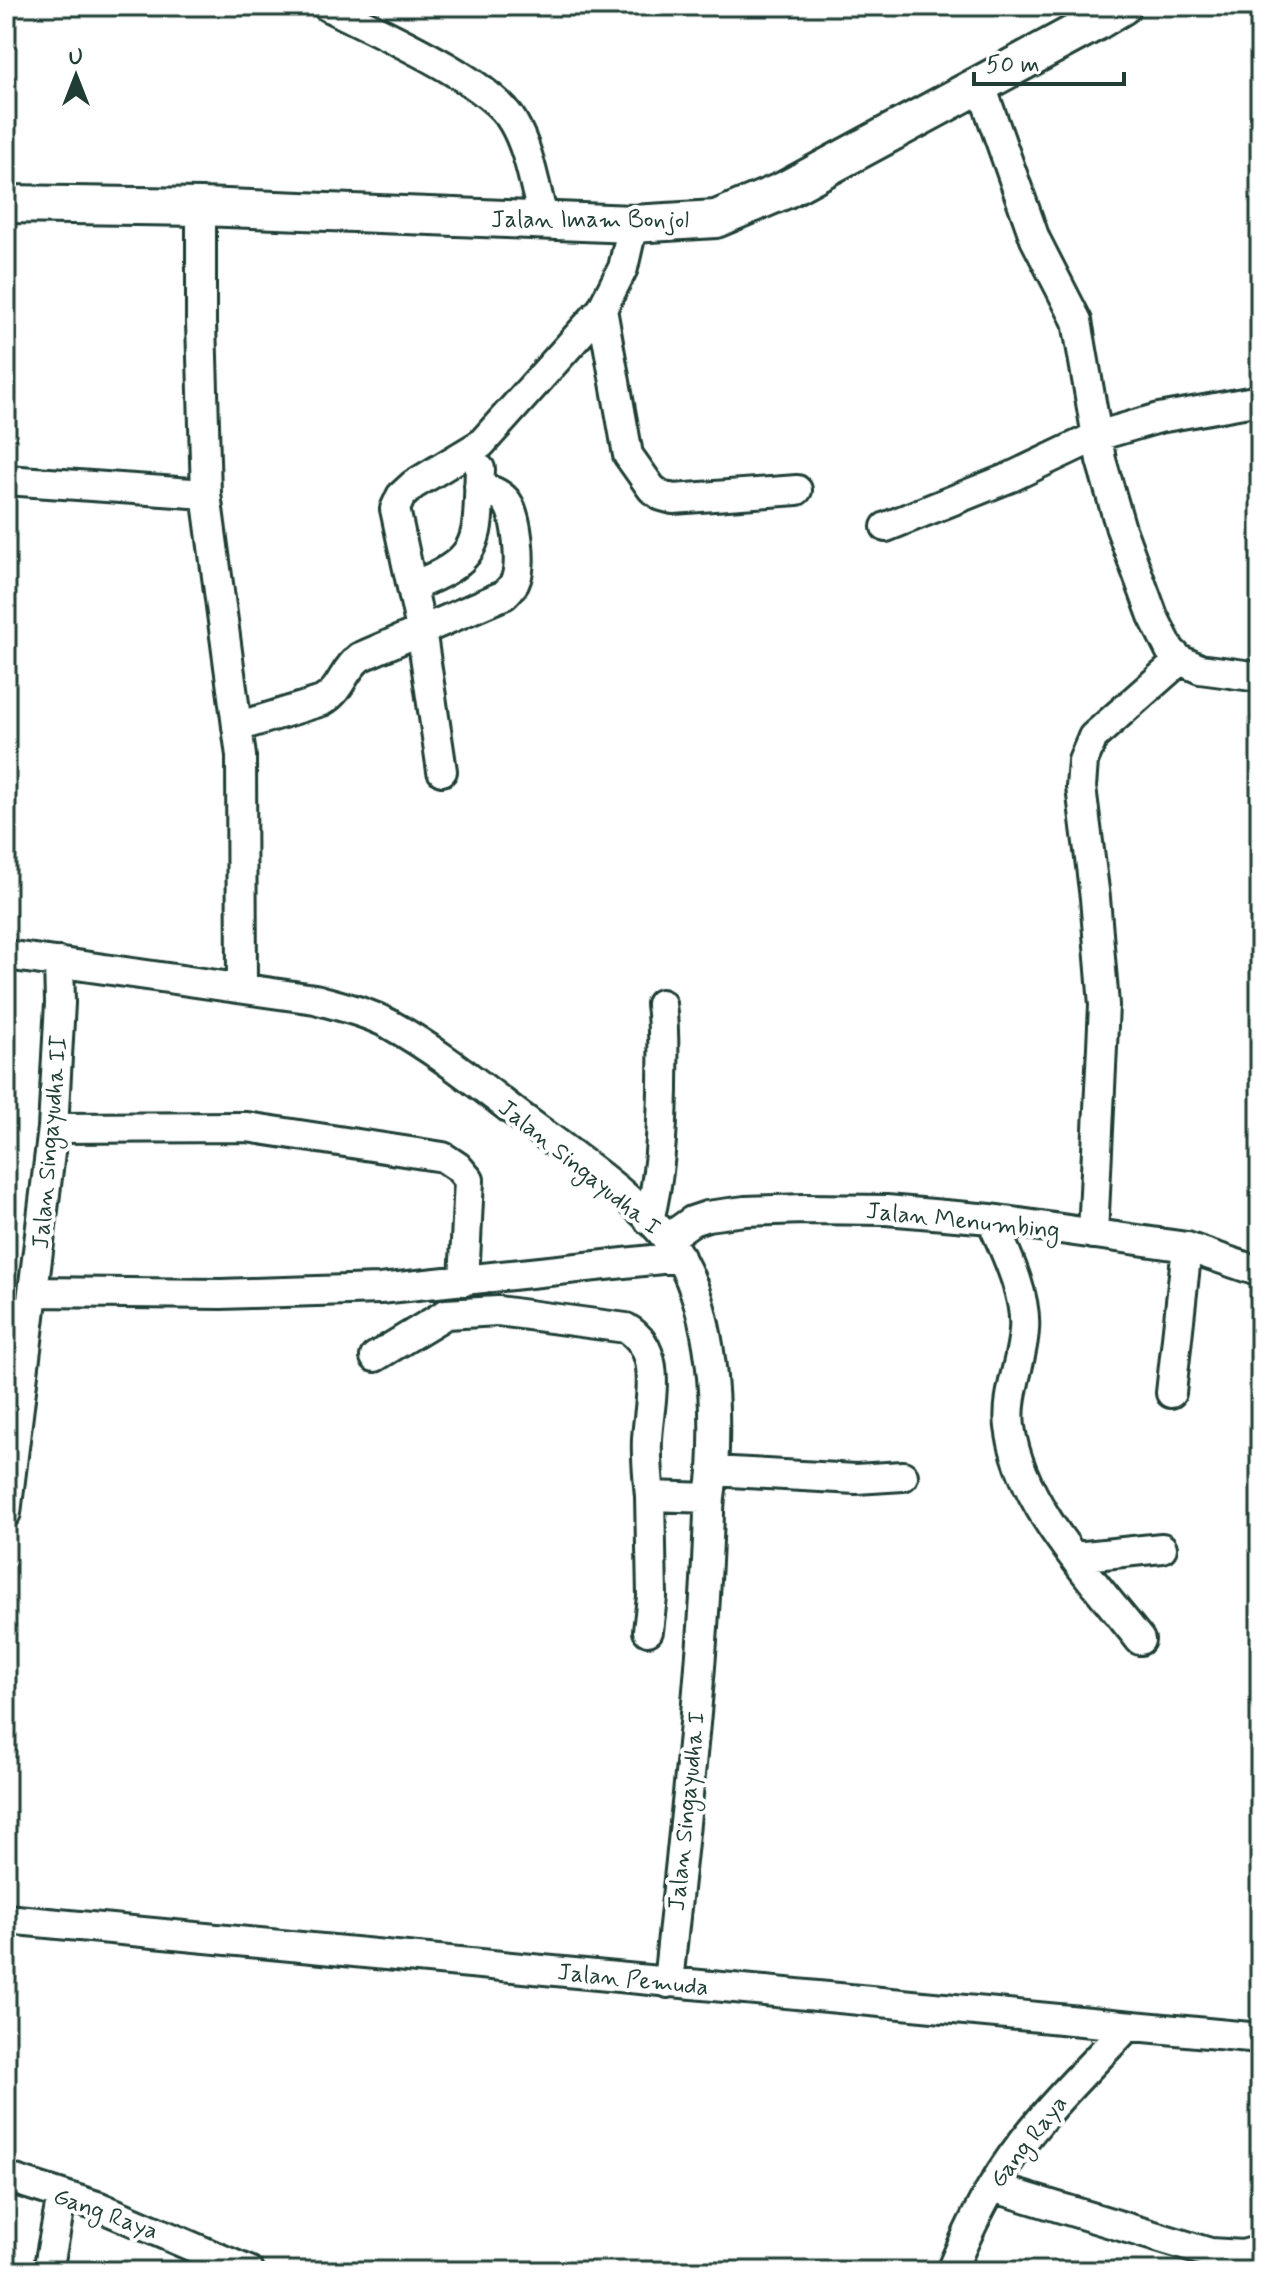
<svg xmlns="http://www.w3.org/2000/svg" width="1266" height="2277" font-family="Mynerve,sans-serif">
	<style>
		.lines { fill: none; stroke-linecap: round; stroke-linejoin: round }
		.minor-casing { stroke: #1f3d34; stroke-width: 34 }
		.major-casing { stroke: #1f3d34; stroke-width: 42 }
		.minor { stroke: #fff; stroke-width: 28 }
		.major { stroke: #fff; stroke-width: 36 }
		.labels { text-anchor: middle; stroke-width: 8; stroke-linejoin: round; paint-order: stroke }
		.street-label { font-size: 24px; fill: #1f3d34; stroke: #fff }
	</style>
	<rect width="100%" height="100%" fill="#fff"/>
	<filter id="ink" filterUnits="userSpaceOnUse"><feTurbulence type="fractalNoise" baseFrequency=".0125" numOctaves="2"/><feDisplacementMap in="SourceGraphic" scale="16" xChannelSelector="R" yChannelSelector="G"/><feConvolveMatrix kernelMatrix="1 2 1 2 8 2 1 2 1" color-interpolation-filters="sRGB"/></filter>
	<g filter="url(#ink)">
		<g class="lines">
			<g class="minor-casing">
				<path id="minor" d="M327,6C372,29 490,80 513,122C530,151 535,189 544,221
					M980,83L1035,239L1077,321L1101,460L1121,529L1153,616L1170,650L1180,660L1200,669L1260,677
					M201,207V322L206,494L241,756L242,988
					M602,309L628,455L652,489L662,496L673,499L797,490
					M6,480L206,494
					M886,527L1011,477L1097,436L1159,418L1260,400
					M412,586C485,559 477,538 480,469
					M237,727L322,701C342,690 342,671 360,657L504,595C509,590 514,586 516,579C522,563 517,516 507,502C501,493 489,490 479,486
					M442,771L421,629L395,509L401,496L413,485L481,444L602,309L623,268L633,224
					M6,955L315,999C340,1006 366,1012 389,1024C438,1051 483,1088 528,1122C573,1156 653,1209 680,1258C713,1317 717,1405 713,1471C712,1485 709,1499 709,1513C704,1671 684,1827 668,1983
					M53,1128L247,1127L443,1157L458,1167L469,1180L464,1281
					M991,1219C1005,1251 1027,1295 1024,1330C1022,1363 1006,1394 1010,1427C1020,1505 1093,1580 1140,1640
					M649,1220C660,1177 662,1134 663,1090C663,1059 665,1036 661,1004
					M1093,1234L1104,1005L1095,898L1081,787L1083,761L1093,737L1180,660
					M668,1238L692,1221L707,1216L745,1211L805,1209L886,1210L991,1219L1187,1247L1260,1272
					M34,1292L221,1294L380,1289L680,1257
					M375,1357L446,1314L498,1311L626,1328C665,1350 649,1402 647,1439C646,1458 648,1477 650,1496L710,1498
					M1171,1393L1187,1247
					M713,1471L856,1479L903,1476
					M6,1513L53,1128L60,1003L59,962
					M1075,1557L1162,1548
					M648,1631L652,1597L650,1496
					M6,1919L1260,2038
					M6,2177L100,2207L249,2271
					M992,2187L1210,2253L1243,2255L1260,2250
					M48,2271L62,2195
					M951,2271C963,2243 976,2214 992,2187C1027,2127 1080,2077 1128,2026"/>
			</g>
			<g class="major-casing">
				<path id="major" d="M6,204L201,207L633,224L716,219L785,190L1094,23L1122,6"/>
			</g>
			<use href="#minor" class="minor"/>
			<use href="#major" class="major"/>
		</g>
	</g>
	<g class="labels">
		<g class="street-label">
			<text x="590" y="227">Jalan Imam Bonjol</text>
			<text transform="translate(49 1142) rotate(-85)" y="8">Jalan Singayudha II</text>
			<text transform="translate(580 1167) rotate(39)" y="8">Jalan Singayudha I</text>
			<text transform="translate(963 1220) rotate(6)" y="8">Jalan Menumbing</text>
			<text transform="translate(686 1811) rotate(-84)" y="8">Jalan Singayudha I</text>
			<text transform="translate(633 1979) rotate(6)" y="8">Jalan Pemuda</text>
			<text transform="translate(1028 2141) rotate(-52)" y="8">Gang Raya</text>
			<text transform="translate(106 2213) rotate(20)" y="8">Gang Raya</text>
		</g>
	</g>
	<rect width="1266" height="2277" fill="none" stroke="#fff" stroke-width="32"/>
	<rect x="16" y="16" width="1234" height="2245" fill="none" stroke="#1f3d34" stroke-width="3" filter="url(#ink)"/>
	<g transform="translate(76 76)" stroke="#ffffff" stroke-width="6" paint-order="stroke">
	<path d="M0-6L14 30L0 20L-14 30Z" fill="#1f3d34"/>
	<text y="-12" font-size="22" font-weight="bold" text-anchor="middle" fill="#1f3d34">U</text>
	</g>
	<path d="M974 72v12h150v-12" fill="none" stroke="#1f3d34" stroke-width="4"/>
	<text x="986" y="72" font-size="24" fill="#1f3d34" stroke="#ffffff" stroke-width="6" paint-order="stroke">50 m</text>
</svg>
